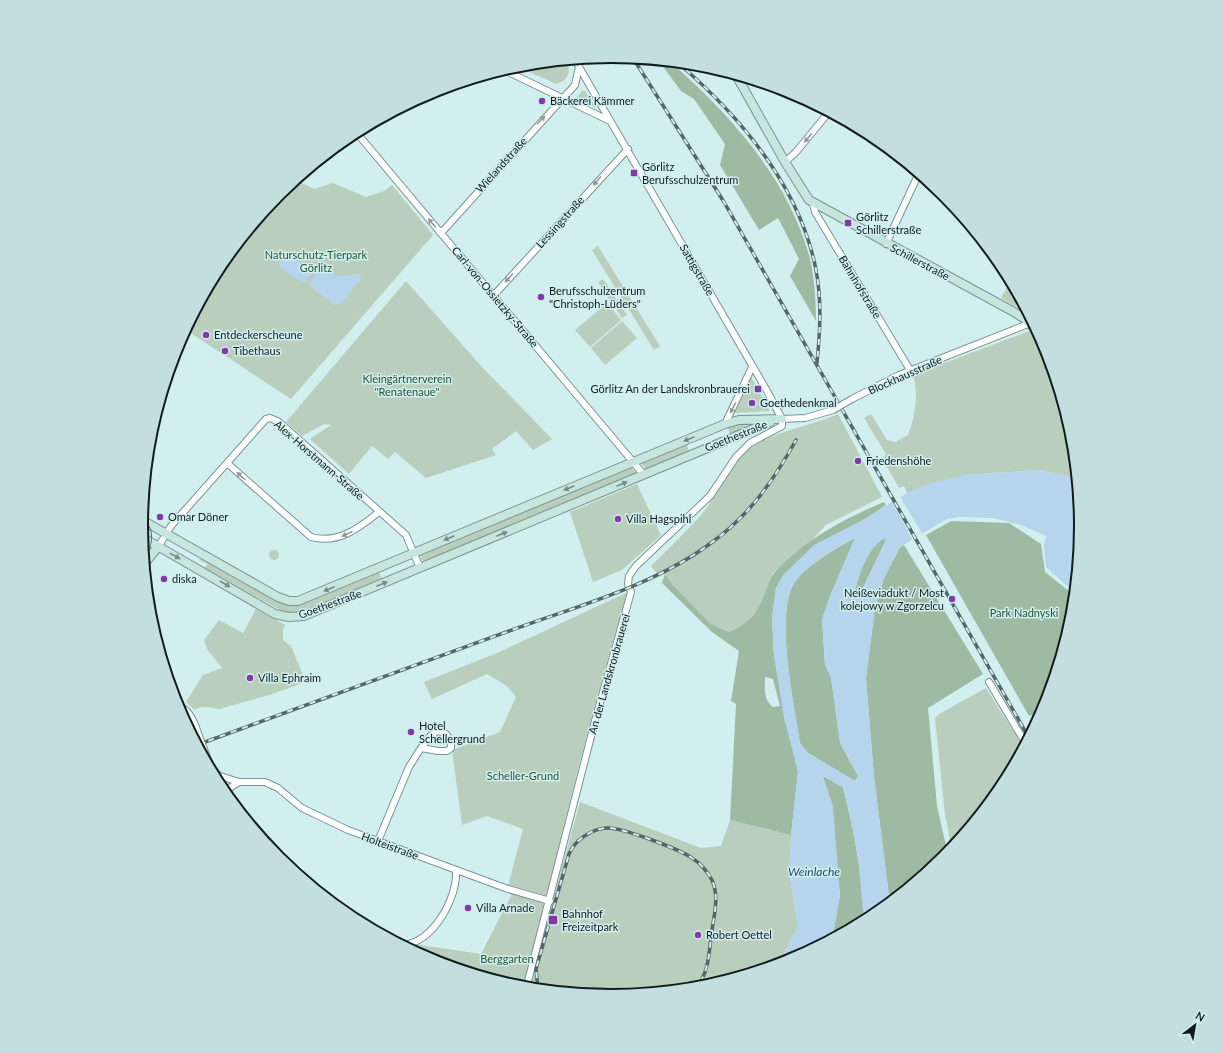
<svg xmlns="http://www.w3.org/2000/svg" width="1223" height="1053" font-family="Lato,sans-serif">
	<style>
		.green { fill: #b9cebd }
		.forest { fill: #9dbaa2; fill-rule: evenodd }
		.water { fill: #b7d4ed; fill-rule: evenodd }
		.pier { fill: #d1efef }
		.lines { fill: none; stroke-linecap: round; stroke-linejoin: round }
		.street-casing { stroke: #789494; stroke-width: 8 }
		.secondary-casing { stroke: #789494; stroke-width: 10 }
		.street { stroke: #fff; stroke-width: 6 }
		.secondary { stroke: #c6e5dd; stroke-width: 8 }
		.tram { stroke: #556667; stroke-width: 1 }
		.rail-casing { stroke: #556667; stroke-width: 3.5 }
		.rail { stroke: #d1efef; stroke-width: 2; stroke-dasharray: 6; stroke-linecap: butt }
		.street-bridge-casing { stroke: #789494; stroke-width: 8; stroke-linecap: butt }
		.street-bridge { stroke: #fff; stroke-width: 6 }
		.oneway { fill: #949999 }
		.oneway2 { fill: #758b87 }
		.poi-dot { fill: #8338a9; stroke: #d1efef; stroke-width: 1.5 }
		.labels { text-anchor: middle; stroke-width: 3; stroke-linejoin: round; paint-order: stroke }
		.poi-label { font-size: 11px; fill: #111c1d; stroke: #d1efef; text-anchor: start }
		.street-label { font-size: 11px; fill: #111c1d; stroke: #d1efef }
		.park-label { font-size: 11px; fill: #265432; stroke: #d1efef }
		.water-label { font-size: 12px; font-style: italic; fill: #1f4e70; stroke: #d1efef }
		.rim { fill: none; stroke: #111c1d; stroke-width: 2 }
	</style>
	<rect width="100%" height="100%" fill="#d1efef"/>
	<path class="green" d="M567,60C571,72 569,80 556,84L516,66Z
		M582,91H585L596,108L577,98Z
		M296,180L314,189L333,183L366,197L384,191L392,185L433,235L291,399L186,330L220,265L279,194Z
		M598,246L660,346L654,350L592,250Z
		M603,279L627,315L622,318L598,282Z
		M1011,280L1028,313L1001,298Z
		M406,281L482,367L552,439L533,450L516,431L492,449L496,455L426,478L395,452L388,459L372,446L349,474L310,439L331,425L324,424L302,436L286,422Z
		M607,303L621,320L590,347L575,330Z
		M622,321L637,338L605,365L591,348Z
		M1032,330L1046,347L1073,435L1078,482L1069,477L1039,470L964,475L907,493L904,486L899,488L883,460L886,454L864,418L871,414L887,440L895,442L908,435C915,417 919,394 913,375Z
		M751,377L770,411L733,413Z
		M838,414L882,497L826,525L812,540L773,573L760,607L746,624L729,632L711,624L672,584L665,574L658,575L651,566C668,549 686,532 702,514C718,495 733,459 753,446C779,430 811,426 838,414Z
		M744,422L746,428L730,434L727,425Z
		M686,442L689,451L646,469L640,462Z
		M630,466L637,473L425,561L421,559L420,554Z
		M637,484L661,535L622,570L593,582L570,512Z
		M269 555a5 5 0 1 1 10 0a5 5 0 1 1-10 0Z
		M201,556L289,605L378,570L382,579L303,612L293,614L280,610L205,568L207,564L199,560Z
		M628,592C596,693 571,795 547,898L508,886L523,829L487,816L462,825L452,750L500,732L516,697L507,686L487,674L432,699L424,682L497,653Z
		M256,609L285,625L283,629V640L291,646L306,682L269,695L219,709L208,707H200L195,710L186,702L203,675L222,668L207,649L204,640L219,620L243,633Z
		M986,688L1024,748L1003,788L952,850L945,815L935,718L939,714Z
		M580,802L701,848L721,846L730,820L791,835L789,872L798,927L778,965L703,988L611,997L528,989Z
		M512,894L546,902L524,988L431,961L404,946L414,944L481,954Z"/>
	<path class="forest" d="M659,61L670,62L674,65C732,117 787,178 809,255C814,272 816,302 816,321L790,276L799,259L778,218L759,230L720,165L725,144L694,99L681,91Z
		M884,502L886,505L784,574L776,588L772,618L774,656L798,772L791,835L730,820L736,704L731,701L739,651L712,632L662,583L665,574L672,584L711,624L729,632C753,621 757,613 767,588C769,583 771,576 775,572C807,538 842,520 884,502ZM765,677L773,679L780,706L773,707C763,700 765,688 765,677Z
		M951,521L1009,523L1041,544L1045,572L1075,596L1073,619L1044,711L1029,716L926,535Z
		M856,537L830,596L822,620L825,665L831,677L840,743L858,776L855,781L808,753L800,743C794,703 776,623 792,587C800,568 839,547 856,537Z
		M883,539H885V542L860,594L856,596L854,592C859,575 867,549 883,539Z
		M904,545L983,674L928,708L937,806L948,855L890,904L874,777L866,678L875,608L884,578L900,547Z
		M823,776L843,787C854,832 863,876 864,922L832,940L840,895Z"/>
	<path class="water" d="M287,254L299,261L304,267L312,272L305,283L287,273L278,266Z
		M318,269L339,276L359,274L362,278L341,304L335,305L309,285Z
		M1039,470L1069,477L1078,482L1082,527L1075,593L1046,567L1044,545L1046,536L1021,525L994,518L960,517L947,519L900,547L884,578L875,608L866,678L874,777L890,904L864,922L858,856L844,788L823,776L833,806L840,895L832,940L791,961L778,965L798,927L789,872L791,835L798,772L784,718L774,656L772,618L776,588L784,574L814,545L859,522L912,490L932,483L964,475ZM855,537L830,596L822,620L825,665L831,677L840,743L858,776L855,781L808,753L800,743C795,708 773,607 796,580C812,562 834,549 855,537ZM883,539H885V542L860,594L856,596L855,592C859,575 867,549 883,539Z"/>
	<path class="pier" d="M899,495L923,535L913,541L902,520L910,515L902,520L891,500Z"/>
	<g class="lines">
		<g class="street-casing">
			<path id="street" d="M504,70L610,121
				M356,132L644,475
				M785,162L796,152L829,112
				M813,204L815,212L910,370
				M441,233L575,85L579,67
				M886,244L919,173
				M494,295L628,149
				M852,399L899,375L1033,322
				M782,419L805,418L833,410
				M725,424L752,367
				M227,463L311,537C338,544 358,529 379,512
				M158,547L171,526L266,419L270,418L279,422L406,535L420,568
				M989,682L1026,744
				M177,706C187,708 191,716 195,725
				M212,771L220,776L239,782H265L278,788L302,808L348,830L508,889L550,901
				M223,792L239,782
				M378,841L409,767L421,748L438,751H447L451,748V742L446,734L438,731L431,735L421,748
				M401,945C432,945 458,898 456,870
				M526,989L596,717L628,603L631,592L628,584L629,576L636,566L710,496L736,457L750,443L782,426V419L767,391L575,60"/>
		</g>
		<g class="secondary-casing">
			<path id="secondary" d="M736,75L785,162L809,200L1014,312L1025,319L1038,332
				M142,520L278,597L289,601H298L725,424L739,420L782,419
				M142,537L275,614L289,617L304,616L770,422
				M145,563L158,547"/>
		</g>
		<use href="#street" class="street"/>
		<use href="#secondary" class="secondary"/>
		<path class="tram" d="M142,517C155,528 154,545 144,557"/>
		<g class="rail-casing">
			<path id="rail" d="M633,58L724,202L1029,738
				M677,62C740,116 800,187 816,270C822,301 820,332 817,363
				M197,745C302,706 407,668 512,630C578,606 655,585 711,543C749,516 774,480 796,440
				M538,990L536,969L569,854C575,840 591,829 607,828C621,827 679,849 692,858C700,863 707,871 712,880C720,898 713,919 711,937C709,956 708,973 696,989"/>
		</g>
		<use href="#rail" class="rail"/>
		<g class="street-bridge-casing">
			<path id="street-bridge" d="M833,410L852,399
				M195,725L209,763"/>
		</g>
		<use href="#street-bridge" class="street-bridge"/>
	</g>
	<defs><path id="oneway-solid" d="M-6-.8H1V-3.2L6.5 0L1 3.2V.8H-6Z"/></defs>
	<g class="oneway">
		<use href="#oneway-solid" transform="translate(541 120) rotate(-48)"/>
		<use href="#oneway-solid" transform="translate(808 138) rotate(129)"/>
		<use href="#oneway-solid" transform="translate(597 181) rotate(132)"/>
		<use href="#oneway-solid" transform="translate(432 223) rotate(-130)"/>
		<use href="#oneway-solid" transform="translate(509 278) rotate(132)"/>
		<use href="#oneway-solid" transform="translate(733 408) rotate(116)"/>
		<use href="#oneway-solid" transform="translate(241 476) rotate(-138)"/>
		<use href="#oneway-solid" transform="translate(347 534) rotate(156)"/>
	</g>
	<g class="oneway2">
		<use href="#oneway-solid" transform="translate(689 439) rotate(157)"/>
		<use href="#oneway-solid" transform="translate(622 484) rotate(-23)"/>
		<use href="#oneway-solid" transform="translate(569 488) rotate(157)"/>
		<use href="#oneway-solid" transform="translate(502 534) rotate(-23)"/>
		<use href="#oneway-solid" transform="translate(449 538) rotate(157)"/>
		<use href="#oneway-solid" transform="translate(175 556) rotate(29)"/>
		<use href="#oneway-solid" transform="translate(225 584) rotate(30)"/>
		<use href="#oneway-solid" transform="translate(382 584) rotate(-22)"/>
		<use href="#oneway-solid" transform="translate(329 589) rotate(157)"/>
	</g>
	<g class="poi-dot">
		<circle cx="542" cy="101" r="4"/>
		<rect x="630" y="169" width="8" height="8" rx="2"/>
		<rect x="844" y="219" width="8" height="8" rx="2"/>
		<circle cx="541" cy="297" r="4"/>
		<circle cx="206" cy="335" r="4"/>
		<circle cx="225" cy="351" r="4"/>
		<rect x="754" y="385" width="8" height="8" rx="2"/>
		<circle cx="752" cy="403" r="4"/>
		<circle cx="858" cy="461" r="4"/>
		<circle cx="160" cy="517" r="4"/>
		<circle cx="618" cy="519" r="4"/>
		<circle cx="164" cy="579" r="4"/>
		<circle cx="952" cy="599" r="4"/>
		<circle cx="250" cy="678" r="4"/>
		<circle cx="411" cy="732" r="4"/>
		<circle cx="468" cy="908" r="4"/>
		<rect x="548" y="915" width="10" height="10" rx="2"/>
		<circle cx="698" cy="935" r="4"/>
	</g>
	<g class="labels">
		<g class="poi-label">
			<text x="550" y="105">Bäckerei Kämmer</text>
			<text x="642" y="171">Görlitz<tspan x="642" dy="13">Berufsschulzentrum</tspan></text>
			<text x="856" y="221">Görlitz<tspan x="856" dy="13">Schillerstraße</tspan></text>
			<text x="549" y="295">Berufsschulzentrum<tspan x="549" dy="13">"Christoph-Lüders"</tspan></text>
			<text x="214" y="339">Entdeckerscheune</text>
			<text x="233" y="355">Tibethaus</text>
			<text x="750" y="393" text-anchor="end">Görlitz An der Landskronbrauerei</text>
			<text x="760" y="407">Goethedenkmal</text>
			<text x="866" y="465">Friedenshöhe</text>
			<text x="168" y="521">Omar Döner</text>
			<text x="626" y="523">Villa Hagspihl</text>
			<text x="172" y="583">diska</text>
			<text x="944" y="597" text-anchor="end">Neißeviadukt / Most<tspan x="944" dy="13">kolejowy w Zgorzelcu</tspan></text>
			<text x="258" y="682">Villa Ephraim</text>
			<text x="419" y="730">Hotel<tspan x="419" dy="13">Schellergrund</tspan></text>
			<text x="476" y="912">Villa Arnade</text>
			<text x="562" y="918">Bahnhof<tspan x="562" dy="13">Freizeitpark</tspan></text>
			<text x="706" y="939">Robert Oettel</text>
		</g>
		<g class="street-label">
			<text transform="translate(501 165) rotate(-48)" y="4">Wielandstraße</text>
			<text transform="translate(560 222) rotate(-48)" y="4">Lessingstraße</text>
			<text transform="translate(920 262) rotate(28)" y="4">Schillerstraße</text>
			<text transform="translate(697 270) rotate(60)" y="4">Sattigstraße</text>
			<text transform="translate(860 287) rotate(59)" y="4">Bahnhofstraße</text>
			<text transform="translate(495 297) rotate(50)" y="4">Carl-von-Ossietzky-Straße</text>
			<text transform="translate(905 375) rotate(-24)" y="4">Blockhausstraße</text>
			<text transform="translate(736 436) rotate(-22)" y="4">Goethestraße</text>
			<text transform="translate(319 460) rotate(41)" y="4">Alex-Horstmann-Straße</text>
			<text transform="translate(330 604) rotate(-20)" y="4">Goethestraße</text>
			<text transform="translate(609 674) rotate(-74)" y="4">An der Landskronbrauerei</text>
			<text transform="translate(390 846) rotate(20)" y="4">Holteistraße</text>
		</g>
		<g class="park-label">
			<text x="316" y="259">Naturschutz-Tierpark<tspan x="316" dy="13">Görlitz</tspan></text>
			<text x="407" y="383">Kleingärtnerverein<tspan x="407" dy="13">"Renatenaue"</tspan></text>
			<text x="1024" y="617">Park Nadnyski</text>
			<text x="523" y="780">Scheller-Grund</text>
			<text x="507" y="963">Berggarten</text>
		</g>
		<g class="water-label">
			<text x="814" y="876">Weinlache</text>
		</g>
	</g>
	<path d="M0 0H1223V1053H0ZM148 526a463 463 0 1 1 926 0a463 463 0 1 1-926 0Z" fill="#c2dede" fill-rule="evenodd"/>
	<path class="rim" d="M148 526a463 463 0 1 1 926 0a463 463 0 1 1-926 0Z"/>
	<g transform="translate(1195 1025) rotate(31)" stroke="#d1efef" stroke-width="3" paint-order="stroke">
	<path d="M0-3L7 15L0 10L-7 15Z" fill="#111c1d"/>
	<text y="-6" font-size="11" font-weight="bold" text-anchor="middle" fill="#111c1d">N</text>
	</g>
</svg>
